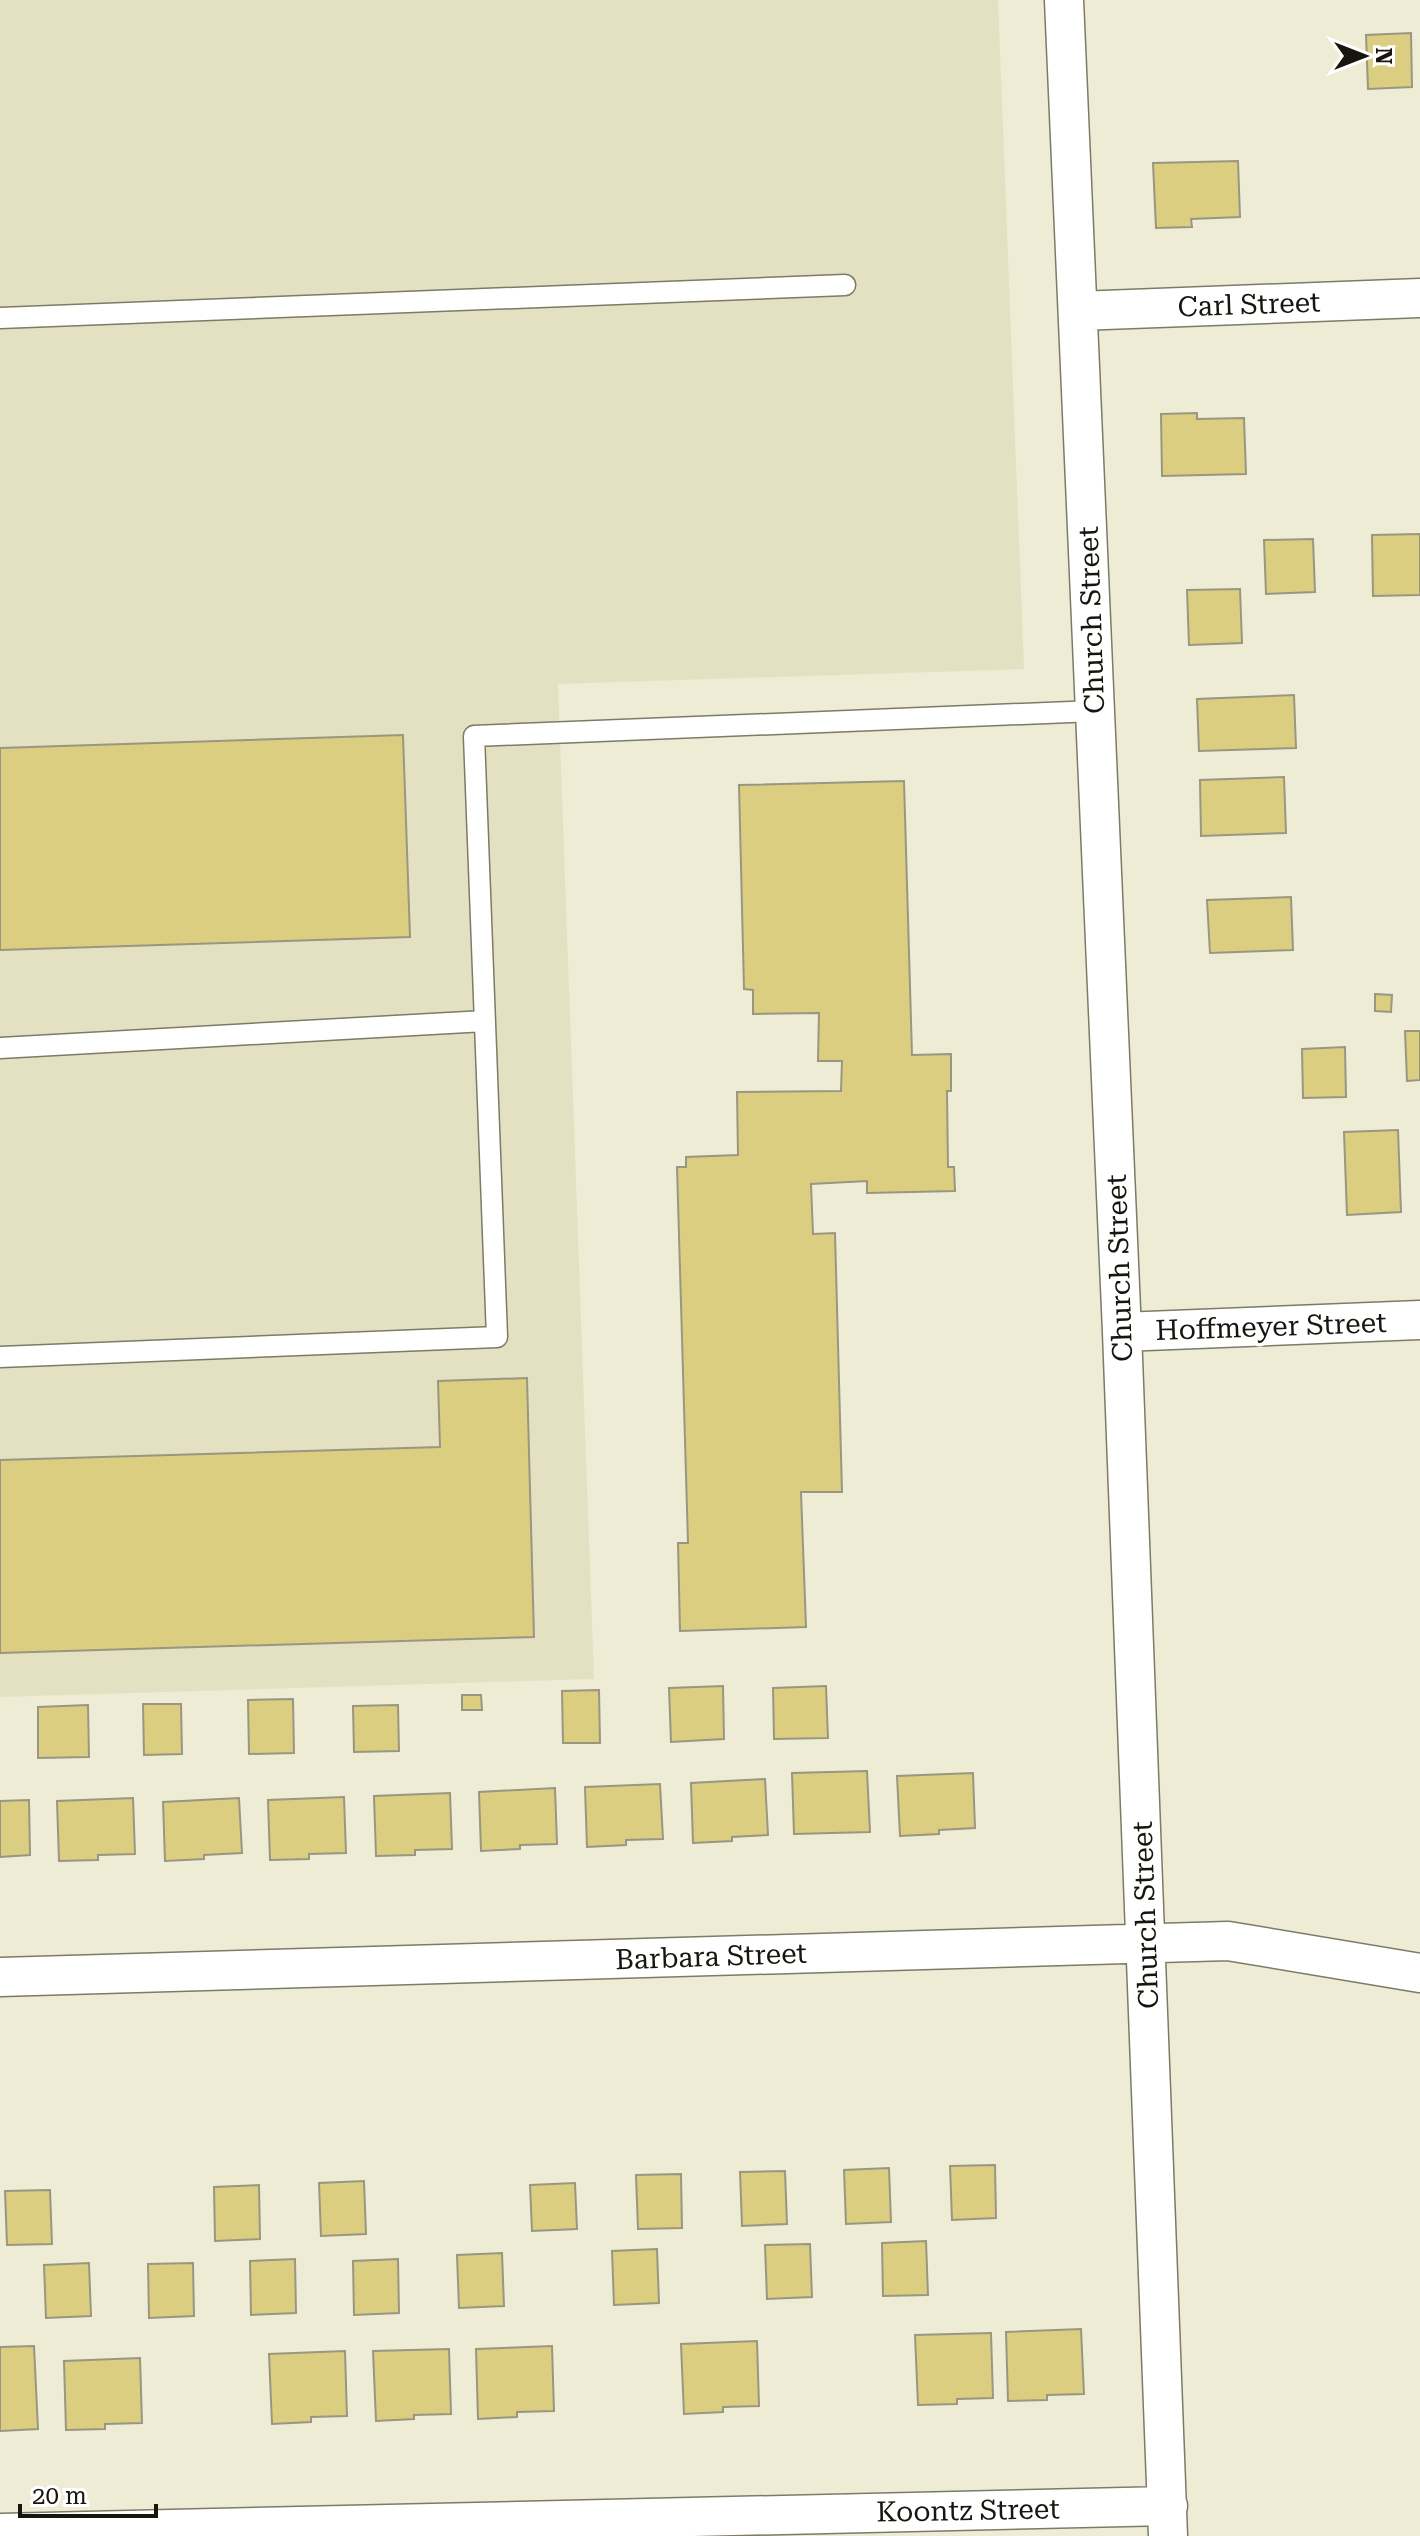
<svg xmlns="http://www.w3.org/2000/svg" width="1420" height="2536" font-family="'Roboto Serif',serif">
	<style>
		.built { fill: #e4e0c2 }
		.building { fill: #dcce80; stroke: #999681; stroke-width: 2 }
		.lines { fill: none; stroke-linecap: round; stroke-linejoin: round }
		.service-casing { stroke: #7d7a66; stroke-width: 23 }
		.minor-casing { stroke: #7d7a66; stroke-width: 41 }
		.service { stroke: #fff; stroke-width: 20 }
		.minor { stroke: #fff; stroke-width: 38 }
		.labels { text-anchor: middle; stroke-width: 7; stroke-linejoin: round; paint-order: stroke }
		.street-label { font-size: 28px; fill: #17150e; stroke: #fff }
	</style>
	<rect width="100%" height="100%" fill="#efecd5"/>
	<path class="built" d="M0,0H998L1024,669L558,684L594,1679L0,1697Z"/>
	<path class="building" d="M1411,33L1412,87L1368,89L1366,35Z
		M1238,161L1240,217L1191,219L1192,227L1156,228L1153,163Z
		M1197,413V419L1244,418L1246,474L1162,476L1161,414Z
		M1420,534V595L1373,596L1372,535Z
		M1313,539L1315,592L1266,594L1264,540Z
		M1240,589L1242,643L1189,645L1187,590Z
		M1294,695L1296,748L1199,751L1197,699Z
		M403,735L410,937L0,950V748Z
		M1284,777L1286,833L1201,836L1200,780Z
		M904,781L912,1055L951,1054V1091H947L948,1167H954L955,1191L867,1193V1181L811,1184L813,1234L835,1233L842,1492H801L806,1627L680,1631L678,1543H688L677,1167H686V1157L738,1155L737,1092L841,1091L842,1061H818L819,1013L753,1014V990L744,989L739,785Z
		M1291,897L1293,950L1210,953L1207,900Z
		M1375,994L1392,995L1391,1012L1375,1011Z
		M1405,1031H1420V1080L1407,1081Z
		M1345,1047L1346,1097L1303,1098L1302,1049Z
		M1398,1130L1401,1212L1347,1215L1344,1132Z
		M527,1378L534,1637L0,1653V1460L440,1447L438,1381Z
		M723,1686L724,1739L671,1742L669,1688Z
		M826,1686L828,1738L774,1739L773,1688Z
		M599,1690L600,1743H563L562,1691Z
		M462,1695H481L482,1710H462Z
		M293,1699L294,1753L249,1754L248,1700Z
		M143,1704H181L182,1754L144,1755Z
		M88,1705L89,1757L38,1758V1707Z
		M398,1705L399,1751L354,1752L353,1706Z
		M867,1771L870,1832L794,1834L792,1773Z
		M973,1773L975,1828L939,1830V1834L900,1836L897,1776Z
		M765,1779L768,1835L732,1837V1841L693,1843L691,1783Z
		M660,1784L663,1839L626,1840V1845L587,1847L585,1787Z
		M555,1788L557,1844L520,1845V1849L481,1851L479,1792Z
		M450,1793L452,1849L415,1850V1855L376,1856L374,1796Z
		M344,1797L346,1853L309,1854V1859L270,1860L268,1800Z
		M133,1798L135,1854L98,1855V1860L59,1861L57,1801Z
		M239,1798L242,1853L204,1855V1859L165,1861L163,1802Z
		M29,1800L30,1855L0,1857V1801Z
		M995,2165L996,2218L952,2220L950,2166Z
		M889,2168L891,2222L846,2224L844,2170Z
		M785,2171L787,2224L742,2226L740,2172Z
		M681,2174L682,2228L638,2229L636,2175Z
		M364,2181L366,2234L321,2236L319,2183Z
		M575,2183L577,2229L532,2231L530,2185Z
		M259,2185L260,2239L215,2241L214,2187Z
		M50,2190L52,2244L7,2245L5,2191Z
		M926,2241L928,2295L883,2296L882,2243Z
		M810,2244L812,2297L767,2299L765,2245Z
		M657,2249L659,2303L614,2305L612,2251Z
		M502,2253L504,2306L459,2308L457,2255Z
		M295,2259L296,2313L251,2315L250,2261Z
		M398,2259L399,2313L354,2315L353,2261Z
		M89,2263L91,2316L46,2318L44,2265Z
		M193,2263L194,2316L149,2318L148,2264Z
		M1081,2329L1084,2394L1047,2395V2400L1008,2401L1006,2332Z
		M991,2333L993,2398L957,2399V2404L918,2405L915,2335Z
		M757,2341L759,2406L723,2407V2412L684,2414L681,2344Z
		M34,2346L38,2429L0,2431V2347Z
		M552,2346L554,2411L517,2412V2417L478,2419L476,2349Z
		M449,2349L451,2414L414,2415V2419L376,2421L373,2351Z
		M345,2351L347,2416L311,2417V2422L272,2424L269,2354Z
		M140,2358L142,2423L105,2424V2429L66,2430L64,2361Z"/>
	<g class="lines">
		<g class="service-casing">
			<path id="service" d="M0,318L845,285
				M0,1048L485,1021
				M0,1357L497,1337L474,736L1095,711"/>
		</g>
		<g class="minor-casing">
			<path id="minor" d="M1064,0L1122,1332L1168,2536
				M1078,311L1420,298
				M1122,1332L1420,1320
				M0,1977L1228,1941L1420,1973
				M0,2533L1168,2506"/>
		</g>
		<use href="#service" class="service"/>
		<use href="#minor" class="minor"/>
	</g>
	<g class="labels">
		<g class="street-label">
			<text transform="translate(1249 304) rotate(-2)" y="10">Carl Street</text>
			<text transform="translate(1091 620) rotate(-92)" y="10">Church Street</text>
			<text transform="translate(1119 1268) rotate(-92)" y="10">Church Street</text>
			<text transform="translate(1271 1326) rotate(-2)" y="10">Hoffmeyer Street</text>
			<text transform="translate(1145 1915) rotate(-92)" y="10">Church Street</text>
			<text transform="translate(711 1956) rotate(-2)" y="10">Barbara Street</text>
			<text transform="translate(968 2510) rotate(-1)" y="10">Koontz Street</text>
		</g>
	</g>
	<g transform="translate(1364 56) rotate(90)" stroke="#ffffff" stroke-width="6" paint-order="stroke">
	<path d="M0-6L14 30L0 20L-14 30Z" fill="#17150e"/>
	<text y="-12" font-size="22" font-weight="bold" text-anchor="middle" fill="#17150e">N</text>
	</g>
	<path d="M20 2504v12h136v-12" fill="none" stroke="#17150e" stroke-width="4"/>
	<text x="32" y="2504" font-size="24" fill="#17150e" stroke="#ffffff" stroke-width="6" paint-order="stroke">20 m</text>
</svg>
